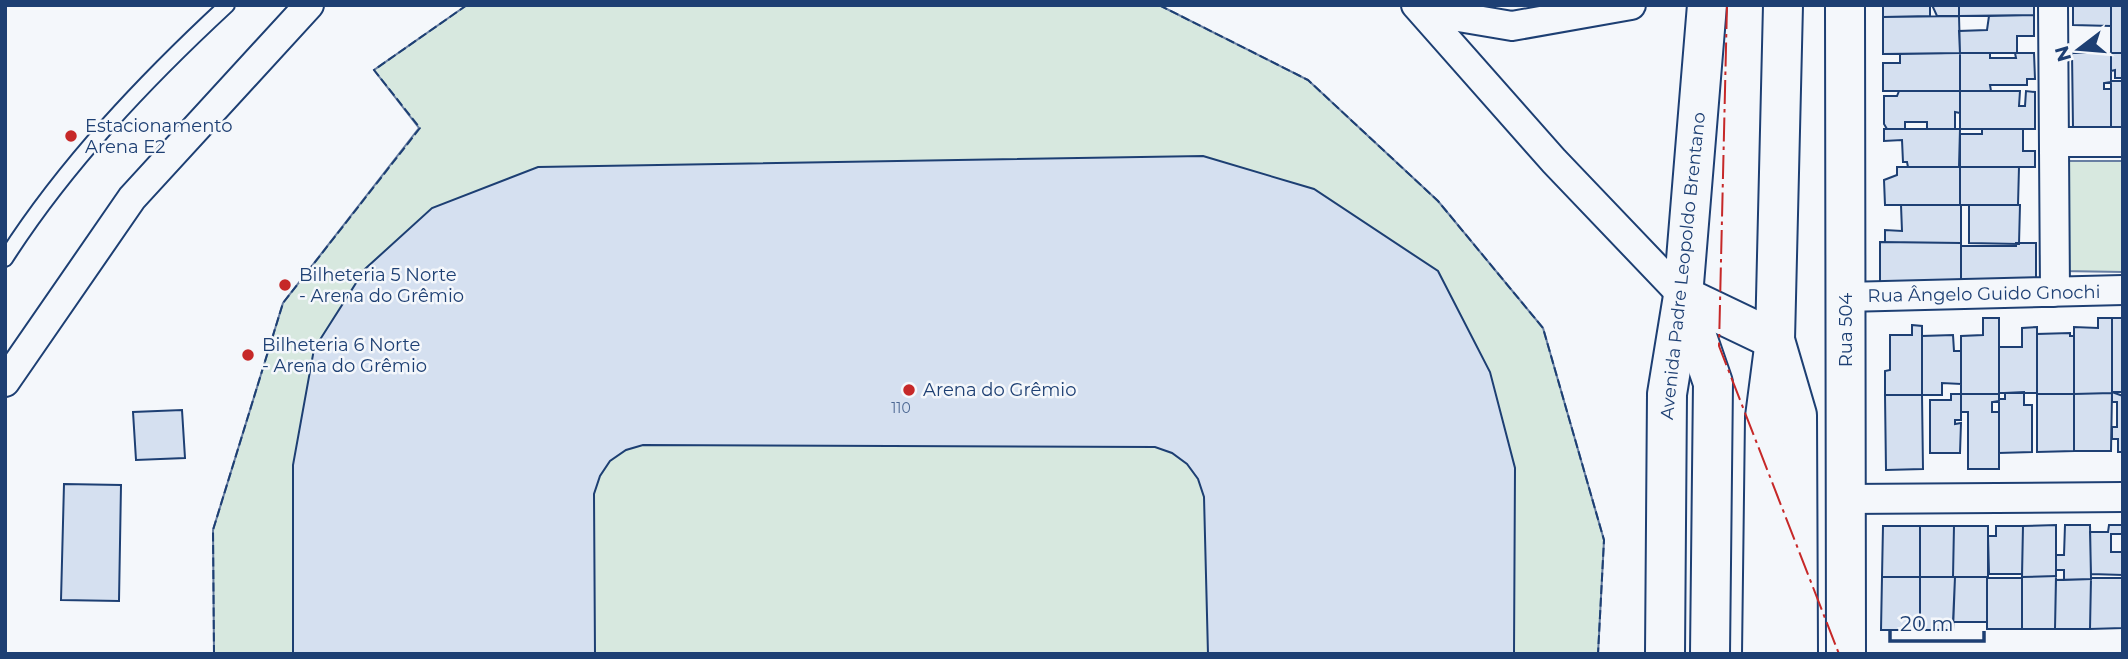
<svg xmlns="http://www.w3.org/2000/svg" width="2128" height="659" font-family="Montserrat,sans-serif">
	<style>
		.green { fill: #d7e8df; stroke: #687fa3; stroke-width: 2 }
		.building { fill: #d5e0f0; stroke: #1d3f73; stroke-width: 2 }
		.lines { fill: none; stroke-linecap: round; stroke-linejoin: round }
		.lane-casing { stroke: #1d3f73; stroke-width: 18 }
		.street-casing { stroke: #1d3f73; stroke-width: 32 }
		.secondary-casing { stroke: #1d3f73; stroke-width: 42 }
		.highway-casing { stroke: #1d3f73; stroke-width: 42 }
		.lane { stroke: #f4f7fb; stroke-width: 14 }
		.street { stroke: #f4f7fb; stroke-width: 28 }
		.secondary { stroke: #f4f7fb; stroke-width: 38 }
		.highway { stroke: #f4f7fb; stroke-width: 38 }
		.fence { stroke: #1d3f73; stroke-width: 2; stroke-dasharray: 9 3.5; stroke-linecap: butt }
		.power { stroke: #c62828; stroke-width: 2; stroke-dasharray: 24 5 3.5 5; stroke-linecap: butt }
		.poi-dot { fill: #c62828; stroke: #f4f7fb; stroke-width: 2.5 }
		.labels { text-anchor: middle; stroke-width: 5; stroke-linejoin: round; paint-order: stroke }
		.number-label { font-size: 14px; fill: #4b6792 }
		.poi-label { font-size: 18px; fill: #1d3f73; stroke: #f4f7fb; text-anchor: start }
		.street-label { font-size: 18px; fill: #1d3f73; stroke: #f4f7fb }
	</style>
	<rect width="100%" height="100%" fill="#f4f7fb"/>
	<path class="green" d="M467,5H1159L1308,80L1438,201L1543,328L1604,540L1598,654H214L213,530L283,303L419,128L374,70Z
		M2063,161H2123V272L2062,271Z"/>
	<path class="building" d="M1883,5H1930V16L1883,17Z
		M1932,5H1959V16H1937Z
		M1959,5H2034V15L1959,16Z
		M2073,5H2111V26L2073,25Z
		M2111,5H2123V53H2111Z
		M2034,15V36H2017V53H1960L1959,31L1987,30L1989,16Z
		M1959,16L1960,53L1883,54V17Z
		M1960,53H1990V58H2016L2015,53H2034L2035,79H2027V85H1990L1991,91H1960Z
		M1960,53V91H1883V63H1900V54Z
		M2072,53H2111V82L2104,83V89H2111V128H2073Z
		M2111,53H2123V78H2115V70L2111,71Z
		M2111,81H2123V128H2111Z
		M1899,91H1960V113L1955,112V129H1927V122H1905V129H1887L1884,124V96H1897Z
		M1960,91H2020L2019,106H2025L2026,91L2035,92V129H1960Z
		M1884,129H1960L1959,167H1908L1907,162H1903L1902,140L1884,141Z
		M1982,129H2023V151H2035V167H1960V134H1982Z
		M1203,156L1314,189L1438,271L1490,372L1515,468L1514,654H1208L1204,497L1198,479L1187,464L1172,453L1155,447L643,445L626,450L610,461L600,476L594,494L595,654H293V465L314,349L365,269L432,208L538,167Z
		M1897,167H1960V205H1885L1884,180L1897,175Z
		M1960,167H2019L2018,205H1960Z
		M1901,205H1961V243L1885,242V230L1902,231Z
		M1969,205H2020L2019,244L1969,243Z
		M1880,242L1961,243V282L1880,283Z
		M2016,243H2036V281L1961,282V246H2016Z
		M1983,318H1999V394H1961V336L1983,335Z
		M2098,318H2112V393L2074,394V327L2098,328Z
		M2112,318H2123V392H2112Z
		M1912,325L1922,326V395H1885V371L1890,370V335H1912Z
		M2037,327V393H1999V347H2022V328Z
		M2070,333V336H2074V394H2037V334Z
		M1953,335L1954,351H1961V384L1942,383V395H1922V336Z
		M2024,392V405H2032V452L1999,453V399H2005V393Z
		M2112,392L2123,396V452H2118V439H2112V427H2117V402H2112Z
		M2112,393L2111,451H2074V394Z
		M1951,394H1961V420H1955V424L1961,423L1960,453H1930V400H1951Z
		M1961,394H1999V401L1992,402V412H1999V469H1968V412H1961Z
		M2037,394H2074V451L2037,452Z
		M1885,395H1922L1923,469L1886,470Z
		M182,410L185,458L136,460L133,412Z
		M64,484L121,485L119,601L61,600Z
		M2056,525V576L2022,577L2023,526Z
		M2065,525H2090L2091,579L2064,580V570H2056V555H2064Z
		M2109,525H2123V534H2111V552H2123V575L2091,574L2090,532H2108Z
		M1883,526H1920V577H1882Z
		M1920,526H1954L1953,577H1920Z
		M1954,526H1988V577H1953Z
		M1996,526H2023L2022,574H1989L1988,536H1996Z
		M2056,576L2055,629H2022V577Z
		M1882,577H1920V630H1881Z
		M1920,577H1955L1953,630H1920Z
		M1955,577H1987V622H1953Z
		M1987,578H2022V629H1987Z
		M2091,578H2123V628L2090,629Z
		M2091,579L2090,629H2055L2056,580Z"/>
	<g class="lines">
		<g class="lane-casing">
			<path id="lane" d="M5,259C65,165 145,81 227,5"/>
		</g>
		<g class="street-casing">
			<path id="street" d="M1416,5L1554,161L1683,296
				M2053,5L2055,292
				M1423,11L1512,26L1631,5
				M2054,142H2123
				M1845,297L2123,290
				M5,382L132,198L309,5
				M1846,499L2123,497"/>
		</g>
		<g class="secondary-casing">
			<path id="secondary" d="M1845,5L1846,654
				M1683,296L1775,340L1797,415L1798,654
				M1665,654L1667,394L1683,296L1707,5"/>
		</g>
		<g class="highway-casing">
			<path id="highway" d="M1683,296L1713,383L1710,654
				M1762,654L1765,417L1775,340L1783,5"/>
		</g>
		<use href="#lane" class="lane"/>
		<use href="#street" class="street"/>
		<use href="#secondary" class="secondary"/>
		<use href="#highway" class="highway"/>
		<path class="fence" d="M1159,5L1308,80L1438,201L1543,328L1604,540L1598,654
			M214,654L213,530L283,303L420,128L374,70L467,5"/>
		<path class="power" d="M1727,5L1719,346L1839,654
			M2092,654L2123,653"/>
	</g>
	<g class="poi-dot">
		<circle cx="71" cy="136" r="7"/>
		<circle cx="285" cy="285" r="7"/>
		<circle cx="248" cy="355" r="7"/>
		<circle cx="909" cy="390" r="7"/>
	</g>
	<g class="labels">
		<g class="number-label">
			<text x="901" y="413">110</text>
		</g>
		<g class="poi-label">
			<text x="85" y="132">Estacionamento<tspan x="85" dy="21">Arena E2</tspan></text>
			<text x="299" y="281">Bilheteria 5 Norte<tspan x="299" dy="21">- Arena do Grêmio</tspan></text>
			<text x="262" y="351">Bilheteria 6 Norte<tspan x="262" dy="21">- Arena do Grêmio</tspan></text>
			<text x="923" y="396">Arena do Grêmio</text>
		</g>
		<g class="street-label">
			<text transform="translate(1683 266) rotate(-84)" y="6">Avenida Padre Leopoldo Brentano</text>
			<text transform="translate(1984 294) rotate(-1)" y="6">Rua Ângelo Guido Gnochi</text>
			<text transform="translate(1846 330) rotate(-90)" y="6">Rua 504</text>
		</g>
	</g>
	<rect width="2128" height="659" fill="none" stroke="#1d3f73" stroke-width="14"/>
	<g transform="translate(2079 49) rotate(254)" stroke="#f4f7fb" stroke-width="5" paint-order="stroke">
	<path d="M0-5L12 26L0 18L-12 26Z" fill="#1d3f73"/>
	<text y="-10" font-size="19" font-weight="bold" text-anchor="middle" fill="#1d3f73">N</text>
	</g>
	<path d="M1890 631v10h94v-10" fill="none" stroke="#1d3f73" stroke-width="3.5"/>
	<text x="1900" y="631" font-size="21" fill="#1d3f73" stroke="#f4f7fb" stroke-width="5" paint-order="stroke">20 m</text>
</svg>
